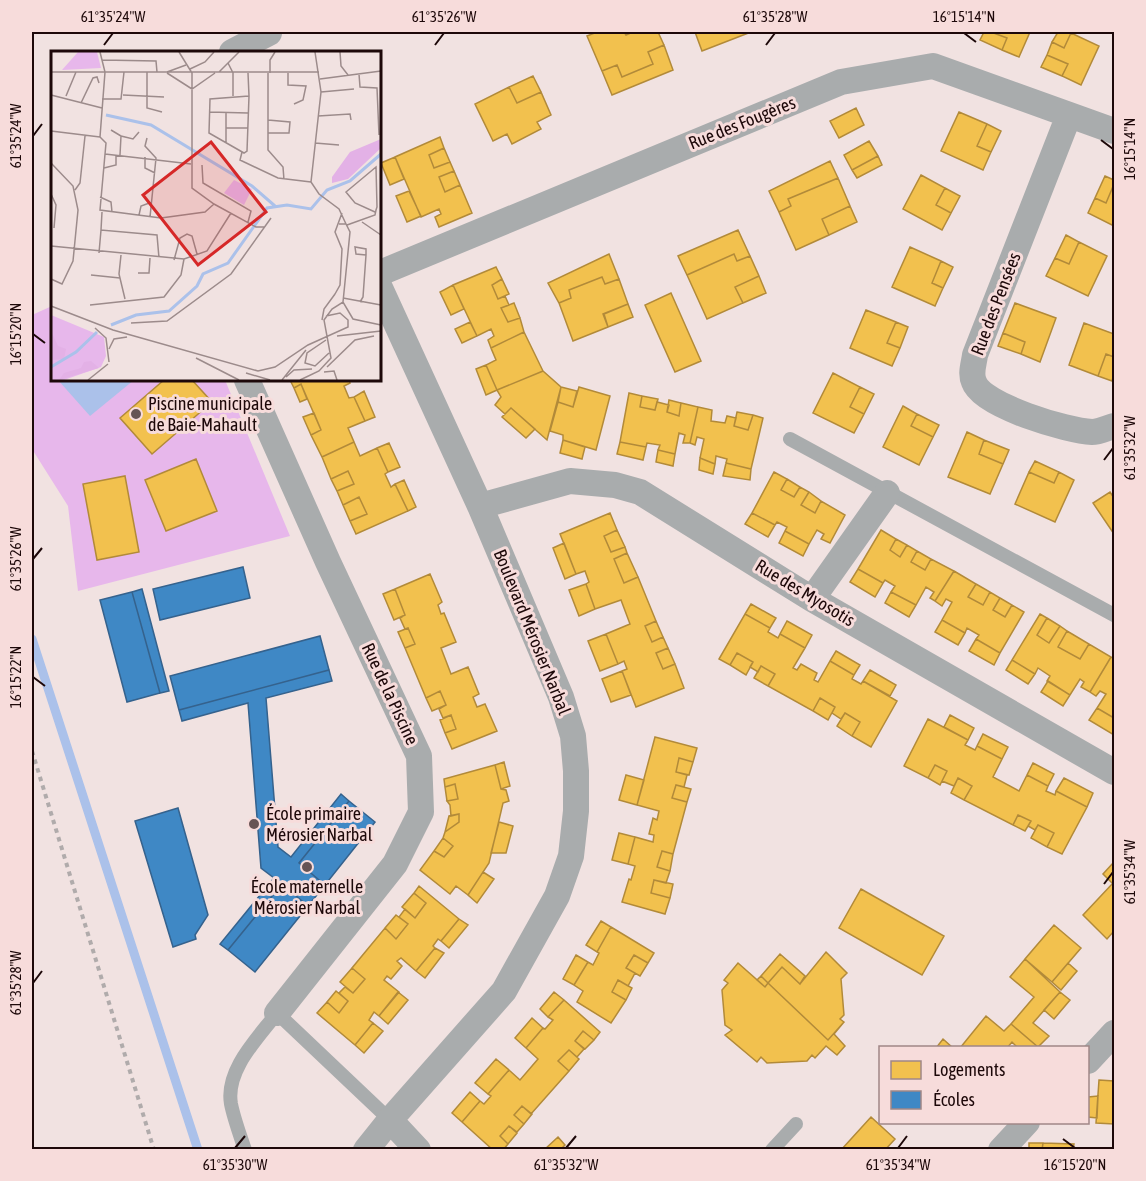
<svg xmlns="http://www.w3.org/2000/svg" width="1146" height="1181" font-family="'Asap Condensed',sans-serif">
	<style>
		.green { fill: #e7b7eb }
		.water { fill: #abc1ea }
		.homes { fill: #f2c14e; stroke: #b28a39; stroke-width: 1.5 }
		.schools { fill: #3f88c5; stroke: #35628d; stroke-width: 1.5 }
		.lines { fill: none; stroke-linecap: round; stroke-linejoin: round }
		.stream { stroke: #abc1ea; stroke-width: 9 }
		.path { stroke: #b0abab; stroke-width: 4; stroke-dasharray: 4.5 4.5; stroke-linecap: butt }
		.service { stroke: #a9acad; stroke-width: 14 }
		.minor { stroke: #a9acad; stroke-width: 26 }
		.ticks { fill: none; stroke: #1d0809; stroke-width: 2 }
		.poi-dot { fill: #675455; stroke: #f7dcdb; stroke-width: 2 }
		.labels { text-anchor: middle; stroke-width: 6; stroke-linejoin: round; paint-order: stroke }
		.street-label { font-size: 18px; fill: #1d0809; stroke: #f7dcdb }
		.poi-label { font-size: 18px; fill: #1d0809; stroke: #f7dcdb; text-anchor: start }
		.inset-river { fill: none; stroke: #abc1ea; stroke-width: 3 }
		.inset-road { fill: none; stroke: #9c8b8b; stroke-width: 1.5 }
		.view { fill: #d62828; fill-opacity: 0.15; stroke: #d62828; stroke-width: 3 }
		.inset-edge { fill: none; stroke: #1d0809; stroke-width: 3 }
		.neatline { fill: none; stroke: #1d0809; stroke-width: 2 }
		.ticks-label { font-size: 15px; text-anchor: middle; fill: #1d0809 }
	</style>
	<rect width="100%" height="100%" fill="#f1e2e1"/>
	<path class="green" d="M52,306V380H225L290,536L78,591L68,506L32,449V315Z"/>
	<path class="water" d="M58,380H134L90,416Z"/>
	<path class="homes" d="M597,32H624L626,35L633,32H658L664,45L648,52L653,64L622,77L617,65L602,71L587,36Z
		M695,32H751L702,51Z
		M984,32H991L1007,38L1002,50L980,40Z
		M991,32H1030L1019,57L1002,50L1007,38Z
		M1058,32L1071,33L1064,48L1052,42Z
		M1071,33L1099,46L1081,85L1062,76L1068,64L1047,55L1052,42L1064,48Z
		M664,45L673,70L612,95L602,71L617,65L622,77L653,64L648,52Z
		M1047,55L1068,64L1062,76L1041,67Z
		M533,76L541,92L517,103L509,87Z
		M509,87L517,103L541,92L551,115L537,122L541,129L512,144L507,134L493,141L475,104Z
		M856,108L864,125L839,138L830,121Z
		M959,112L987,124L977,146L991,152L983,170L941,151Z
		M987,124L1001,131L991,152L977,146Z
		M440,137L444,148L429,155L434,168L450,162L454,171L439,177L445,192L460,185L472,213L439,227L435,217L441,214L439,209L421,217L395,157Z
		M869,141L878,156L852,170L844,155Z
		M444,148L450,162L434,168L429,155Z
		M878,156L882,165L857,178L852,170Z
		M395,157L404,179L390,185L381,163Z
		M830,161L838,178L788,199L791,206L779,212L769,191Z
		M454,171L460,185L445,192L439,177Z
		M921,175L945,188L936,205L951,213L942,230L903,209Z
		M1105,176L1114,180V184L1106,203L1095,198Z
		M838,178L850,206L822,219L829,235L796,250L779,212L791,206L788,199Z
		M1114,184V226L1088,213L1095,198L1106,203Z
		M945,188L960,196L951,213L936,205Z
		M409,191L421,216L407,222L396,196Z
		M850,206L857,222L829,235L822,219Z
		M738,230L750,256L737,261L734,254L687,275L678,256Z
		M1066,235L1079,242L1069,264L1055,258Z
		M1079,242L1107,256L1088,296L1046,276L1055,258L1069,264Z
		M910,247L941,261L932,283L943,288L935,306L892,287Z
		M609,254L619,279L605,284L602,277L569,290L571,298L559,303L548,283Z
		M734,254L737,261L750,256L759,276L735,287L743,303L707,319L687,275Z
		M941,261L953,267L943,288L932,283Z
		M496,267L502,279L492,285L498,299L505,296L509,305L501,308L508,322L520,318L524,332L491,348L488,340L494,336L491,329L477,336L453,285Z
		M759,276L766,293L743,303L735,287Z
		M602,277L605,284L619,279L628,304L603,314L608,327L573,341L559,303L571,298L569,290Z
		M502,279L509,294L498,299L492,285Z
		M453,285L464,309L451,315L440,292Z
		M671,293L701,361L675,372L645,305Z
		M514,303L520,318L508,322L501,308Z
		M1015,303L1056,318L1040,362L1021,354L1025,342L1003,333Z
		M628,304L633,317L608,327L604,314Z
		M866,310L896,322L887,343L900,348L892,366L850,348Z
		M470,322L477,336L462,343L455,329Z
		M896,322L908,327L900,348L887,343Z
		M1084,323L1114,334V357L1106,354L1098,376L1069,365Z
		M524,332L543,371L497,390L486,365L496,360L491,348Z
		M1003,333L1025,342L1021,354L998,346Z
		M1106,354L1114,357V374L1112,381L1098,376Z
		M486,365L497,390L486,395L476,369Z
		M543,371L561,387L547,440L511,408L505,414L495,405L501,397L497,390Z
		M833,373L860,387L850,407L864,414L854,433L813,413Z
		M164,380H192L212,402L152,454L120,418Z
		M290,380H349L350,383L344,386L349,398L354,397L365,421L348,428L354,442L322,457L311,435L321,430L301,384L294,388Z
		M301,384L307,399L300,402L294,388Z
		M561,387L577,391L573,407L558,402Z
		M579,387L610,396L596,450L563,440V435L550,431L558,402L573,407Z
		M860,387L874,394L864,414L850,407Z
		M364,391L375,417L365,421L354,397Z
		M629,393L642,396L640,407L655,410L657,402L669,405L667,412L679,416L681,403L698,407L690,443H683L685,435L679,433L675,454L658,450L660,445L647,443L646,447L620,442Z
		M642,396L658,399L655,410L640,407Z
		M669,400L681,403L679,416L667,412Z
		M903,406L917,414L911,426L933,437L919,465L883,447Z
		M698,407L712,410L711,421L725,423L727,416L736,418L734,426L748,430L753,415L763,418L751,469L726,463L727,459L716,456L715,464L700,458L704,439L697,437L695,445L690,443Z
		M511,408L535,429L526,438L502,417Z
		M737,412L753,415L748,430L734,426Z
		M314,413L321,430L311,435L303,417Z
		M917,414L939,425L933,437L911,426Z
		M967,432L984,440L979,454L1003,464L990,494L948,477Z
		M563,440L585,447L582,459L560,453Z
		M984,440L1009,450L1003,464L979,454Z
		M354,442L360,456L377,448L388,472L385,474L391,487L395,484L408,511L356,534L350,521L367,514L359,497L343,505L337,491L354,484L348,471L331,479L322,457Z
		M620,442L646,447L643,460L617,454Z
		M389,443L400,467L388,472L377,448Z
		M658,450L675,454L673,466L656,462Z
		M700,458L715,464L713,474L699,470Z
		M196,459L217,511L166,531L145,480Z
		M1035,461L1059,472L1054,483L1029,472Z
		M726,463L751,469L750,480L723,476Z
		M348,471L354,484L337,491L331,479Z
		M774,472L787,479L781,490L794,497L800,487L809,492L801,505L815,513L821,501L845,515L830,543L821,539L824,534L817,530L809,544L785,531L787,527L777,522L775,525L752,513Z
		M1029,472L1054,483L1059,472L1074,480L1055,522L1015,504Z
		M125,476L139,552L97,560L83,484Z
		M787,479L800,487L794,497L781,490Z
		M404,480L416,507L408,511L395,484Z
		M809,492L821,501L815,513L801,505Z
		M1110,492L1114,498V534L1093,503Z
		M359,497L367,514L350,521L343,505Z
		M610,513L617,530L604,536L611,552L625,547L627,553L614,559L624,583L638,577L656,621L645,626L652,642L663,637L668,648L656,653L663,669L675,664L684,688L636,707L622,671L627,669L624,661L618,664L606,634L630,624L621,600L595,609L586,584L589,582L585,571L576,574L560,534Z
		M752,513L775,525L768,537L745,524Z
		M617,530L625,547L611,552L604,536Z
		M881,530L896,539L890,550L900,557L907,545L917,551L911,562L925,570L931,559L954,571L935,601L930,598L934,592L926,587L916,605L891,592L895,586L885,580L883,583L858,569Z
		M785,531L809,544L803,556L779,543Z
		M896,539L907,545L900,557L890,550Z
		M564,543L576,574L565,579L553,548Z
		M917,551L931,559L925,570L911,562Z
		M627,553L638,577L624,583L614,559Z
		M858,569L883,583L875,597L850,582Z
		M954,571L976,584L968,597L983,605L990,592L1000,598L993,610L1005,617L1012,605L1024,612L1000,653L976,639L979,635L967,628L965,633L942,620L952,602L946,599L942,606L935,601Z
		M430,574L442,602L438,605L441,614L444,613L456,642L441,648L451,674L468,667L479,694L473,697L477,707L485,704L497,731L452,749L445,733L456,729L451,715L443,718L439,709L446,705L440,691L426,698L405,648L415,644L408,628L405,629L400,618L405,615L395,589Z
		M586,584L595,609L579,616L569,590Z
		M976,584L990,592L983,605L968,597Z
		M395,589L405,615L394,620L383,594Z
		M891,592L916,605L909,617L885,603Z
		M1000,598L1012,605L1005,617L993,610Z
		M751,604L776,618L770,628L745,614Z
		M745,614L770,628L768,632L778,638L780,634L805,648L793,668L797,670L801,664L817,673L814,680L818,682L830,661L854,675L852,679L861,684L863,681L897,701L871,747L852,736L860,722L845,713L841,719L832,713L835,707L820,698L813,711L768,686L775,674L761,666L758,672L750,667L753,662L737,653L730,665L719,659Z
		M1040,614L1047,618L1037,635L1049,643L1060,626L1067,631L1058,647L1080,659L1089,644L1111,657L1090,692L1081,687L1084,682L1080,679L1070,695L1047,681L1050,676L1038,668L1035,674L1012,660Z
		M1047,618L1060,626L1049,643L1037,635Z
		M942,620L965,633L958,645L935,632Z
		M656,621L663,637L652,642L645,626Z
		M787,621L812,635L805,648L780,634Z
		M408,628L415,644L405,648L398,632Z
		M1067,631L1089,644L1080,659L1058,647Z
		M606,634L618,664L600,671L588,641Z
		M976,639L1000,653L994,665L969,651Z
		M668,648L675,664L663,669L656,653Z
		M836,651L860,665L854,675L830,661Z
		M737,653L753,662L746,675L730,665Z
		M1111,657L1114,659V718L1097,708L1106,694L1100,691L1096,696L1090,692Z
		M1012,660L1035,674L1028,684L1006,670Z
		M761,666L775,674L768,686L754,678Z
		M870,670L896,685L890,696L863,681Z
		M622,671L631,695L611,702L602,679Z
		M1048,681L1070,695L1063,706L1041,692Z
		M440,691L446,705L432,711L426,698Z
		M820,698L835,707L828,720L813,711Z
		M1097,708L1114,718V735L1089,720Z
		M845,713L860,722L852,736L837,726Z
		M451,715L456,729L445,733L440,720Z
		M950,715L974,728L968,740L944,727Z
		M928,719L968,740L965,745L975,750L977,746L1002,759L993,777L1019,791L1027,775L1048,786L1046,791L1055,795L1056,791L1087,807L1062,854L1047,847L1054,833L1038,825L1035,830L1028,826L1031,821L1018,815L1013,825L964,800L972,786L958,778L954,786L942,781L947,771L935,765L928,778L904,766Z
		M983,734L1008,747L1002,759L977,746Z
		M655,737L697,748L693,762L679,758L676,772L687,775L684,787L676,785L672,798L687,802L673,854L662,851L657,867L670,871L666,883L654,880L651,893L670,898L665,914L622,902L629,879L631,880L635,866L628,864L635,837L653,842L654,835L649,834L653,818L657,820L659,811L637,805Z
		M679,758L693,762L689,775L676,772Z
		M504,762L510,786L501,789L495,765Z
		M1033,763L1054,774L1048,786L1027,775Z
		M495,765L501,789L506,790L509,801L503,803L489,863L468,895L456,886L450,894L420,870L434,851L444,857L453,846L443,838L445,832L459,822V814L451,816L450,805L447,801L458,799L455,784L445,787L444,779Z
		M935,765L947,771L940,785L928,778Z
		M626,775L644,780L637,805L619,800Z
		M958,778L972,786L964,800L951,793Z
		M1064,778L1093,793L1087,807L1056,791Z
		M455,784L458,799L447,801L445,787Z
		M676,785L691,789L687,802L672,798Z
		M459,814V822L445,832L449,816Z
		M1018,815L1031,821L1025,831L1013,825Z
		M499,822L513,826L506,853H491Z
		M1038,825L1054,833L1047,847L1031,838Z
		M619,833L635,837L628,864L612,860Z
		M443,838L453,846L444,857L434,851Z
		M662,851L673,854L670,871L657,867Z
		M1114,862V885L1103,874Z
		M483,872L494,879L477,903L468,895Z
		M654,880L673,884L670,898L651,893Z
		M1113,883L1114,885V931L1107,939L1083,915Z
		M419,886L459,919L441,941L438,939L433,946L435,948L416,971L401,958L397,961L402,966L391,979L387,976L384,980L399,992L379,1016L374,1012L369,1020L373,1023L355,1045L317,1013L327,1002L339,1013L348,1001L339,993L345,987L353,993L365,979L352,968L385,928L396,939L408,924L399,917L405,909L415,918L426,903L414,893Z
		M861,889L944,936L922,975L839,928Z
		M414,893L426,903L415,918L402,907Z
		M396,915L408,924L396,939L385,928Z
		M459,919L468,925L449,948L441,941Z
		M601,921L611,927L597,952L586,945Z
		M1054,925L1081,948L1052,982L1025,959Z
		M611,927L654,953L648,963L634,955L626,968L635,973L628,986L618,980L612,992L626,1000L611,1023L577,1002L583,991L574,985L588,962L593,965L599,953L597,952Z
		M435,948L444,953L425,978L416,971Z
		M826,952L847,973L841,979L844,1015L840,1019L844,1022L828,1040L768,983L782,967L800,984Z
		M780,954L805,976L800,984L782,967L768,983L761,976Z
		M576,955L588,962L574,985L563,979Z
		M634,955L648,963L640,976L626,968Z
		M1025,959L1060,992L1033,1023L1049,1036L1038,1047L1011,1024L1034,997L1010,977Z
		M738,963L765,987L768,983L828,1040L844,1022L834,1034L845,1046L837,1055L826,1046L815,1058L812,1055L807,1061L767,1063L761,1057L757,1062L725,1035L732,1030L725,1025L722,990L728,983L724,980Z
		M1068,963L1077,971L1061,990L1052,982Z
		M352,968L365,979L353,993L340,982Z
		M761,976L768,983L765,987L757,980Z
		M618,980L632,988L626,1000L612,992Z
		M336,991L348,1001L339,1013L327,1002Z
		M398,992L408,1000L388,1024L379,1016Z
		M554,992L564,1000L548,1017L540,1009Z
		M1060,992L1070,1000L1054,1019L1044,1010Z
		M564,1000L600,1032L594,1040L583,1031L575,1041L584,1049L577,1057L569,1050L558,1061L569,1071L531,1114L522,1106L514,1115L524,1124L517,1132L509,1126L500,1136L508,1144L503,1150H493L462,1122L480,1101L484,1104L491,1096L488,1094L509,1070L520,1080L538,1059L526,1048L543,1028L545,1029L553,1020L548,1017Z
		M986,1016L1004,1031L1011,1024L1038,1047L1018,1048L1012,1042L1007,1048H960Z
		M532,1018L543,1028L526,1048L515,1038Z
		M373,1023L383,1031L364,1053L355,1045Z
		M583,1031L594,1040L585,1049L575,1041Z
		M943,1039L953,1048H936Z
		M569,1050L579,1059L569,1071L558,1061Z
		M496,1059L509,1070L488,1094L475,1083Z
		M1099,1080L1114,1081V1124L1096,1123Z
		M470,1092L480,1101L462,1122L452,1113Z
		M1098,1096L1097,1118L1088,1117V1097Z
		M522,1106L532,1114L524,1124L514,1115Z
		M871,1117L895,1139L885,1150H841Z
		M509,1126L517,1133L508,1144L500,1136Z
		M558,1137L565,1145L560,1150H544Z
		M1029,1143H1043L1042,1150H1029Z
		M1043,1143L1074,1144L1073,1150H1042Z"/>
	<path class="schools" d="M243,567L250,598L160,620L153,589Z
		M142,589L169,691L160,693L132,592Z
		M132,592L160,693L127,702L100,600Z
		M320,636L329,670L179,710L170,676Z
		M329,670L332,681L266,698L278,847L291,857L341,794L349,801L299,863L325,885L308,906L282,884L228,950L220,944L274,878L261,868L248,703L182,721L179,710Z
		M349,801L375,822L325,885L299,863Z
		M178,808L208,915L195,935L196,939L173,947L135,821Z
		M282,884L308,906L255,972L228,950Z"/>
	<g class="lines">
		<path class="stream" d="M32,639L198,1150"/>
		<path class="path" d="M32,751L154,1150"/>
		<path class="service" d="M790,439L1114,615
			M245,1150C240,1135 234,1119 231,1104C225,1070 258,1038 277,1013L390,1120
			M772,1150L796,1124"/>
		<path class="minor" d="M232,52L269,33
			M1069,115L975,355C974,364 970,373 974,382C982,406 1068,431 1092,432C1099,432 1107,428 1114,426
			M380,273L841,82L933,66L1114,131
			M247,380L328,562L419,756L421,812L395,864L277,1013
			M480,506L570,481L615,485L640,492L812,599L1114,772
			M812,599L887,493
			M1088,1061L1114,1033
			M390,1120L418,1150
			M366,1150L390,1120L504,991L557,896L571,856L576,811V771L573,736L561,697L480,506L380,288
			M1001,1150L1027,1122"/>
	</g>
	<path class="ticks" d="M964,33L976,42M104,45L113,33M435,45L444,33M766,45L775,33M33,136L42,124M1101,140L1113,149M33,334L45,343M1104,460L1113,448M33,559L42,548M33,677L45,686M1104,884L1113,872M33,983L42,971M1063,1139L1075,1148M235,1148L245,1136M566,1148L576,1136M898,1148L907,1136"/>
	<g class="poi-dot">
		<circle cx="136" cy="414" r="6"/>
		<circle cx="254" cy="824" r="6"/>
		<circle cx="307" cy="867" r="6"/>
	</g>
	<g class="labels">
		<g class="street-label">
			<text transform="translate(742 123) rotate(-22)" y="6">Rue des Fougères</text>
			<text transform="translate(996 304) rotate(-69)" y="6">Rue des Pensées</text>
			<text transform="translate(805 593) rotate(31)" y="6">Rue des Myosotis</text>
			<text transform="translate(532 632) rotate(68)" y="6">Boulevard Mérosier Narbal</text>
			<text transform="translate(390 694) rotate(65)" y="6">Rue de la Piscine</text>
		</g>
		<g class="poi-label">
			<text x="148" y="410">Piscine municipale<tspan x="148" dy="21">de Baie-Mahault</tspan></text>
			<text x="266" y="820">École primaire<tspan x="266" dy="21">Mérosier Narbal</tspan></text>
			<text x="307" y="893" text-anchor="middle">École maternelle<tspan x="307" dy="21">Mérosier Narbal</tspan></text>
		</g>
	</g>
	<g transform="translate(51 51)">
		<rect width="330" height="330" fill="#f1e2e1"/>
		<path d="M27,1H46L50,17L11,19ZM183,129L201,138L193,154L173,142ZM0,264L53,286L55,305L50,316L13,329H0Z" fill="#e7b7eb"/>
		<path d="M330,88V97L297,128L281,132V126L299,101ZM0,280L7,295L15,298L13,308L0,309ZM40,310L48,317L8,329L13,322L30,317L33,311Z" fill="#e3b1e6"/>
		<path class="inset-river" d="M55,64L100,74L201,135L224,155M60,274L85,264L118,260L146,235L152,223L177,212L216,157L236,154L260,158L276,139L299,130L330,103M0,316L25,301L46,281"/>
		<path class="inset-road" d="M49,1L54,21L49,86L55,92L49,159L110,167L154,161L163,153M128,1L141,22V137L163,153L205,176H214M264,1L270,41L260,131L268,143L288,158L295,173M289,1L290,15L297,24M51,9L105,10L106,21M177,12L182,22V45M139,18L154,11L163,1M0,21H268M96,21V57L111,61M116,21L135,14M168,21L188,1M116,22L141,38L164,22M197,22L198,45L196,100L193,102L158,82L159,48L198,45M217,22V99L232,116L233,129M219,22V9L224,1M237,22V34L255,35L252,49L243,53M308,23L309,36L326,37L328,84M269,28L330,20M270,41L303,38M0,44L51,57M72,44L113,46M15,45L25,21M51,48H70L73,21M30,52L42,27L46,26L48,32M158,61L197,62M175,61V92M267,65L299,63L300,69M217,69L239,71L238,82H217M175,77H197M60,79L70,85L69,104M0,80L49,86M70,85L82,88L88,81M96,87L94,95L105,107L99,166M264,92L288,94M191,101L189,109L227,127L260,131M54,103L140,113M94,106V117L104,122M0,112L22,135L27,159L22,210L11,233L0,228M151,114L152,132L200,160L197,171M53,117L65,114V104M24,139L29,132L34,85M0,143L5,154L3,177M49,146L60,151L61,161M88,164L90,155L101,151M311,171L330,184M288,173H295L299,181L292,251M296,174L324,164L325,159L326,156L325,116L295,141L304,152L324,161M50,179L51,161M0,195L133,208L156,200L180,162M48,202L50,179L106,184L108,207M70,204L68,223L74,248M123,209L129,187L136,183L141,185L146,203M87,222H98L99,207M40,224L69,227M284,243L289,234L291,198L284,181L291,162M292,247L330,254M309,251L312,246L315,204V198L304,196L305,203L315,204M39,254L113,246L130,224L133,208M0,255L62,279L207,320L224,316L257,294L297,276V269L289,262L275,265M271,269L273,258L284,243M80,272L116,270L180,223L220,167M44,277L55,287L58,311M286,285L330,280M275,289L256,302L254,312L264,315L278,302M58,298L63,288L76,286M145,307L188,329M276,316L304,289L323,285M273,321L283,320L286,329M195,322L219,329M235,326L243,319L261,318M37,329L57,313M231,329L255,299M249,329L268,320L280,307L273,269L281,258L292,251L302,268L330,274"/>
		<path class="view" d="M160,91L215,161L147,214L92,144Z"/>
		<rect width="330" height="330" class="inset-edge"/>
	</g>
	<rect width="1146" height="1181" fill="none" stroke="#f7dcdb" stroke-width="66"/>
	<rect x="879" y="1046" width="210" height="78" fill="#f7dcdb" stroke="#a08787" stroke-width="1.5"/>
	<rect x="891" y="1061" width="30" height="18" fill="#f2c14e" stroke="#a08787" stroke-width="1.5"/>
	<text x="933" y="1076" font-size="18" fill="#1d0809">Logements</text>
	<rect x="891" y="1091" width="30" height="18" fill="#3f88c5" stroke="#a08787" stroke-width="1.5"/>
	<text x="933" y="1106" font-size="18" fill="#1d0809">Écoles</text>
	<rect x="33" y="33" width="1080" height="1115" class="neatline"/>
	<g class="ticks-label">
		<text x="113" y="22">61°35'24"W</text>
		<text x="444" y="22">61°35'26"W</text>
		<text x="775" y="22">61°35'28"W</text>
		<text x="964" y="22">16°15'14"N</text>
		<text transform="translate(16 136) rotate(-90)" y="5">61°35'24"W</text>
		<text transform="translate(1130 149) rotate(-90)" y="5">16°15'14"N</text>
		<text transform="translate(16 334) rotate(-90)" y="5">16°15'20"N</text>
		<text transform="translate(1130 448) rotate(-90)" y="5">61°35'32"W</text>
		<text transform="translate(16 559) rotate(-90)" y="5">61°35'26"W</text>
		<text transform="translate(16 677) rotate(-90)" y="5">16°15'22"N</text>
		<text transform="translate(1130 872) rotate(-90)" y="5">61°35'34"W</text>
		<text transform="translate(16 983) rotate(-90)" y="5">61°35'28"W</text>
		<text x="235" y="1170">61°35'30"W</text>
		<text x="566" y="1170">61°35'32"W</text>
		<text x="898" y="1170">61°35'34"W</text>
		<text x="1075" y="1170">16°15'20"N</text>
	</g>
</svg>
